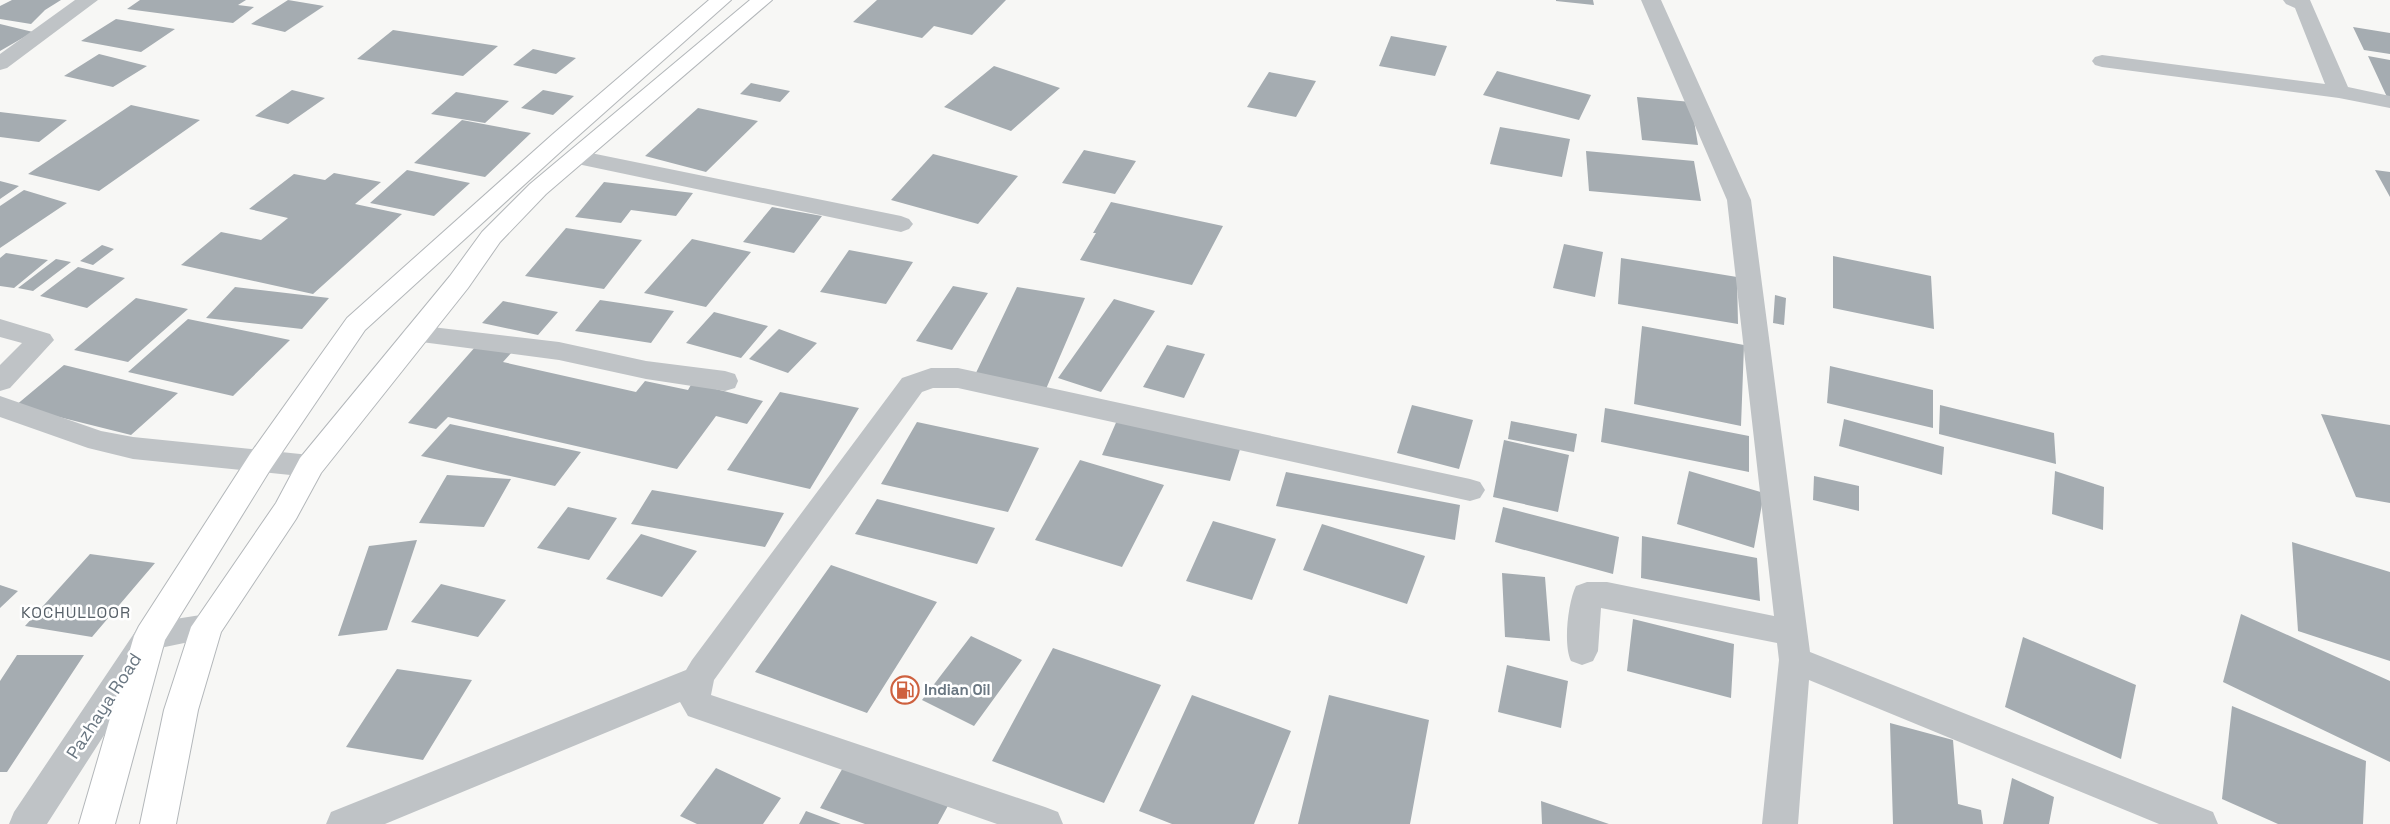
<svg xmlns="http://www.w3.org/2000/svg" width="2390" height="824" font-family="'Space Grotesk',sans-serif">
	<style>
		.building { fill: #a5acb1 }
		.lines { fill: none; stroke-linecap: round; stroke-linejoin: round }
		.primary-casing { stroke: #b3b7ba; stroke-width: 2 }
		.minor { fill: #bfc3c6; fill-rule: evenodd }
		.tertiary { fill: #bfc3c6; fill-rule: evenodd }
		.primary { fill: #fff; fill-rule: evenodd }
		.labels { text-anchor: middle; stroke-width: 5; stroke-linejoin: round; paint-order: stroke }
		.poi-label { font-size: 15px; font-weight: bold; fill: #6a7782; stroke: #fff; text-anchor: start }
		.neighbourhood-label { font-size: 16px; letter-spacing: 1px; fill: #576068; stroke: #fff }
		.near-street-label { font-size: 18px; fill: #6a7782; stroke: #fff }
	</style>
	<rect width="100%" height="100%" fill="#f7f7f5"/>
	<path class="building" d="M12,0H61L45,10L31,24L0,19V6Z
		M140,0H246L238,5L254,7L233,23L127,9Z
		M288,0L324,6L285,32L251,24Z
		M877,0H1006L972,35L934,26L922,38L853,22Z
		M1556,0H1593L1594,5L1556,1Z
		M116,19L175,29L141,52L81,41Z
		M0,24L33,32L0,51Z
		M2353,27L2390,33V54L2364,50Z
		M393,30L498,46L463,76L357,59Z
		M1391,36L1447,46L1435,76L1379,66Z
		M533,49L576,58L556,74L513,65Z
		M99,54L147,66L113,87L64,76Z
		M2368,56L2390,60V97H2387Z
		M994,66L1060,88L1011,131L944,107Z
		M1497,71L1591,95L1579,120L1483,95Z
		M1269,72L1316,81L1296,117L1247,107Z
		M751,83L790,91L780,102L740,94Z
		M292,90L325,98L288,124L255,116Z
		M543,90L574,96L553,115L521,108Z
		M456,92L509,101L485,123L431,114Z
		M1637,97L1691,102L1698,145L1642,140Z
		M131,105L200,120L99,191L28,174Z
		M698,108L758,121L706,172L645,156Z
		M0,112L67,120L39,142L0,137Z
		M462,120L531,133L485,177L414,163Z
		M1500,127L1570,139L1562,177L1490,164Z
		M1084,150L1136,161L1115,194L1062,183Z
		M1586,151L1694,161L1701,201L1589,191Z
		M933,154L1018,176L978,224L891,200Z
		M407,170L470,183L434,216L370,203Z
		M2375,170L2390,172V197Z
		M334,173L381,182L355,204L402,214L313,294L181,265L221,232L261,240L288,218L249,209L294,174L325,180Z
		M0,181L19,186L0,199Z
		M604,182L693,193L676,216L631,210L621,223L575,217Z
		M24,190L67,203L0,248V206Z
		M1111,202L1223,226L1192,285L1080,260L1096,233H1093Z
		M772,207L822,216L794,253L743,242Z
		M566,228L642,240L604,289L525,276Z
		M692,239L751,252L706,307L644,293Z
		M1564,244L1603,252L1595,297L1553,288Z
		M102,245L114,249L93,265L80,261Z
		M849,250L913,262L886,304L820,292Z
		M6,253L48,260L14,288L0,286V258Z
		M1833,256L1931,276L1934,329L1833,308Z
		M1621,258L1737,277L1738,324L1618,304Z
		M56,259L71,262L33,291L18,288Z
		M78,267L125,278L87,308L40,296Z
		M953,286L988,293L952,350L916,341Z
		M235,287L329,298L302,329L206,318Z
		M1017,287L1085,298L1046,389L974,377Z
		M1775,295L1786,298L1784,325L1773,323Z
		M136,298L188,309L128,362L74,350Z
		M1114,299L1155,311L1101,392L1058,378Z
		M600,300L674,311L651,343L575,331Z
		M503,301L558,312L538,335L482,323Z
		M714,312L768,326L741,358L686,343Z
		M188,319L290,340L233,396L128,372Z
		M1642,326L1744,345L1741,426L1634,404Z
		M779,329L817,343L788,373L749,359Z
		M1167,345L1205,354L1184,398L1143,387Z
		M476,346L512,352L503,362L636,392L645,381L688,390L692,383L763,401L747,424L716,416L677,469L448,417L436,429L408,423Z
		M64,365L178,393L131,435L15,406Z
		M1830,366L1933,390V428L1827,403Z
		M780,392L859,408L810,489L727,470Z
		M1412,405L1473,420L1459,469L1397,453Z
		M1940,405L2054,433L2056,464L1939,434Z
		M1605,408L1749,436V472L1601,442Z
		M2321,414L2390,425V503L2356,497Z
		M1118,418L1242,443L1230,481L1102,455Z
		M1844,419L1944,447L1942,475L1839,446Z
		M1511,421L1577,434L1574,452L1508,439Z
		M917,422L1039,448L1008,512L881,484Z
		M450,424L581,452L555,486L421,456Z
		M1504,440L1569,455L1558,512L1493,497Z
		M1080,460L1164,485L1122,567L1035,540Z
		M1689,471L1764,493L1754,548L1677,524Z
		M2055,471L2104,487L2103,530L2052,514Z
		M1286,472L1460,505L1455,540L1276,506Z
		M447,475L511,479L484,527L419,523Z
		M1814,476L1859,486V511L1813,500Z
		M652,490L784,513L765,547L631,524Z
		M877,499L995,528L977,564L855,534Z
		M568,507L617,518L589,560L537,548Z
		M1503,507L1619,537L1613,574L1495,542Z
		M1213,521L1276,539L1252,600L1186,581Z
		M1322,524L1425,556L1407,604L1303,570Z
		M641,534L697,551L662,597L606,579Z
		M1642,536L1757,558L1760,601L1641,578Z
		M417,540L387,630L338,636L369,546Z
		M2292,542L2390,572V661L2298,631Z
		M90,554L155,563L92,637L25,626Z
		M831,565L937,602L867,713L755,672Z
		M1502,573L1545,577L1550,641L1505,637Z
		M441,584L506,600L478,637L411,622Z
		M0,585L18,591L0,608Z
		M2241,614L2390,681V762L2223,682Z
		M1633,619L1734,644L1731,698L1627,671Z
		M971,636L1022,660L974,726L922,700Z
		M2023,637L2136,685L2121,759L2005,707Z
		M1053,648L1161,685L1104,803L992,761Z
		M17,655H84L7,772H0V681Z
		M1507,665L1568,681L1561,728L1498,712Z
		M397,669L472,680L423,760L346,747Z
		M1192,695L1291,731L1254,824H1172L1139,811Z
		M1329,695L1429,720L1410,824H1298Z
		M2232,706L2366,761L2363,824H2278L2222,799Z
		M1890,723L1953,740L1958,804L1981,810L1983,824H1893Z
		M845,764L950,802L938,824H865L820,808Z
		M716,768L781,798L763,824H697L680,816Z
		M2012,778L2054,797L2049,824H2003Z
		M1541,801L1609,824H1542Z
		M806,811L841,824H799Z"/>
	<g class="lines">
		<g class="primary-casing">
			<path id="primary" d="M709,0H731L569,144L365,330L270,470L165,640L115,824H79L134,636L139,626L250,454L347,318L553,134Z
				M750,0H772L546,194L500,242L468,288L321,473L296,519L221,632L198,710L176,824H140L164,710L191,627L276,503L300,458L450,276L482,232L530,184Z"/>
		</g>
		<path class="minor" d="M75,0H98L7,68L0,70V54Z
			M1641,0H1661L1751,200L1810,652L2213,812L2218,824H2159L1809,680L1798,824H1762L1779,660L1777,643L1601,608L1598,651L1593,661L1582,665L1571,661C1563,645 1568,602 1576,586L1587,582H1607L1774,616L1727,200Z
			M2283,0H2310L2348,87L2390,96V108L2339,98L2102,67L2095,65L2092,61L2095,57L2102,55L2325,84L2295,8L2286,4Z
			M576,150L901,216L909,219L913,224L909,229L901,232L568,162L565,157L568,152Z
			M0,319L50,334L54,340L10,388L0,391V365L22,343L0,337Z
			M415,325L559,342L646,361L725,371L735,374L738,381L735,388L725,391L646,379L559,360L406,340L402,334L406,328Z
			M931,368H958L1470,479L1480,482L1485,490L1480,498L1470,501L958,388H933L922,392L714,680L711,695L1045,807L1058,812L1063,824H997L688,716L680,702L385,824H326L331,812L686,670L692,660L902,378Z
			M0,396L101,431L133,437L310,455L320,458L324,466L320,474L310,477L133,459L88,448L0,417Z"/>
		<path class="tertiary" d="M207,614L218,618L223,627L218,636L160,648L47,824H9L14,812L139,626L150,623Z"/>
		<use href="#primary" class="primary"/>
	</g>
	<defs>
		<g id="fuel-ring" transform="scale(1.4375)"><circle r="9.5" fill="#fff" stroke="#ce613f" stroke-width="1.5"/><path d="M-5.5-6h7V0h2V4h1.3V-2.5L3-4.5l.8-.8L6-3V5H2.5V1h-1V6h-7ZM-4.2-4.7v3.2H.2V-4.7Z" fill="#ce613f"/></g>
	</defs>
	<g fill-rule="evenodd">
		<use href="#fuel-ring" x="905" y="690"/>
	</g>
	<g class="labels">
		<g class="poi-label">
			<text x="924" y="695">Indian Oil</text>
		</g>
		<g class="neighbourhood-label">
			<text x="76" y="618">KOCHULLOOR</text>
		</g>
		<g class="near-street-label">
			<text transform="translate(104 706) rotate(-57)" y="6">Pazhaya Road</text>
		</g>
	</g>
</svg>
